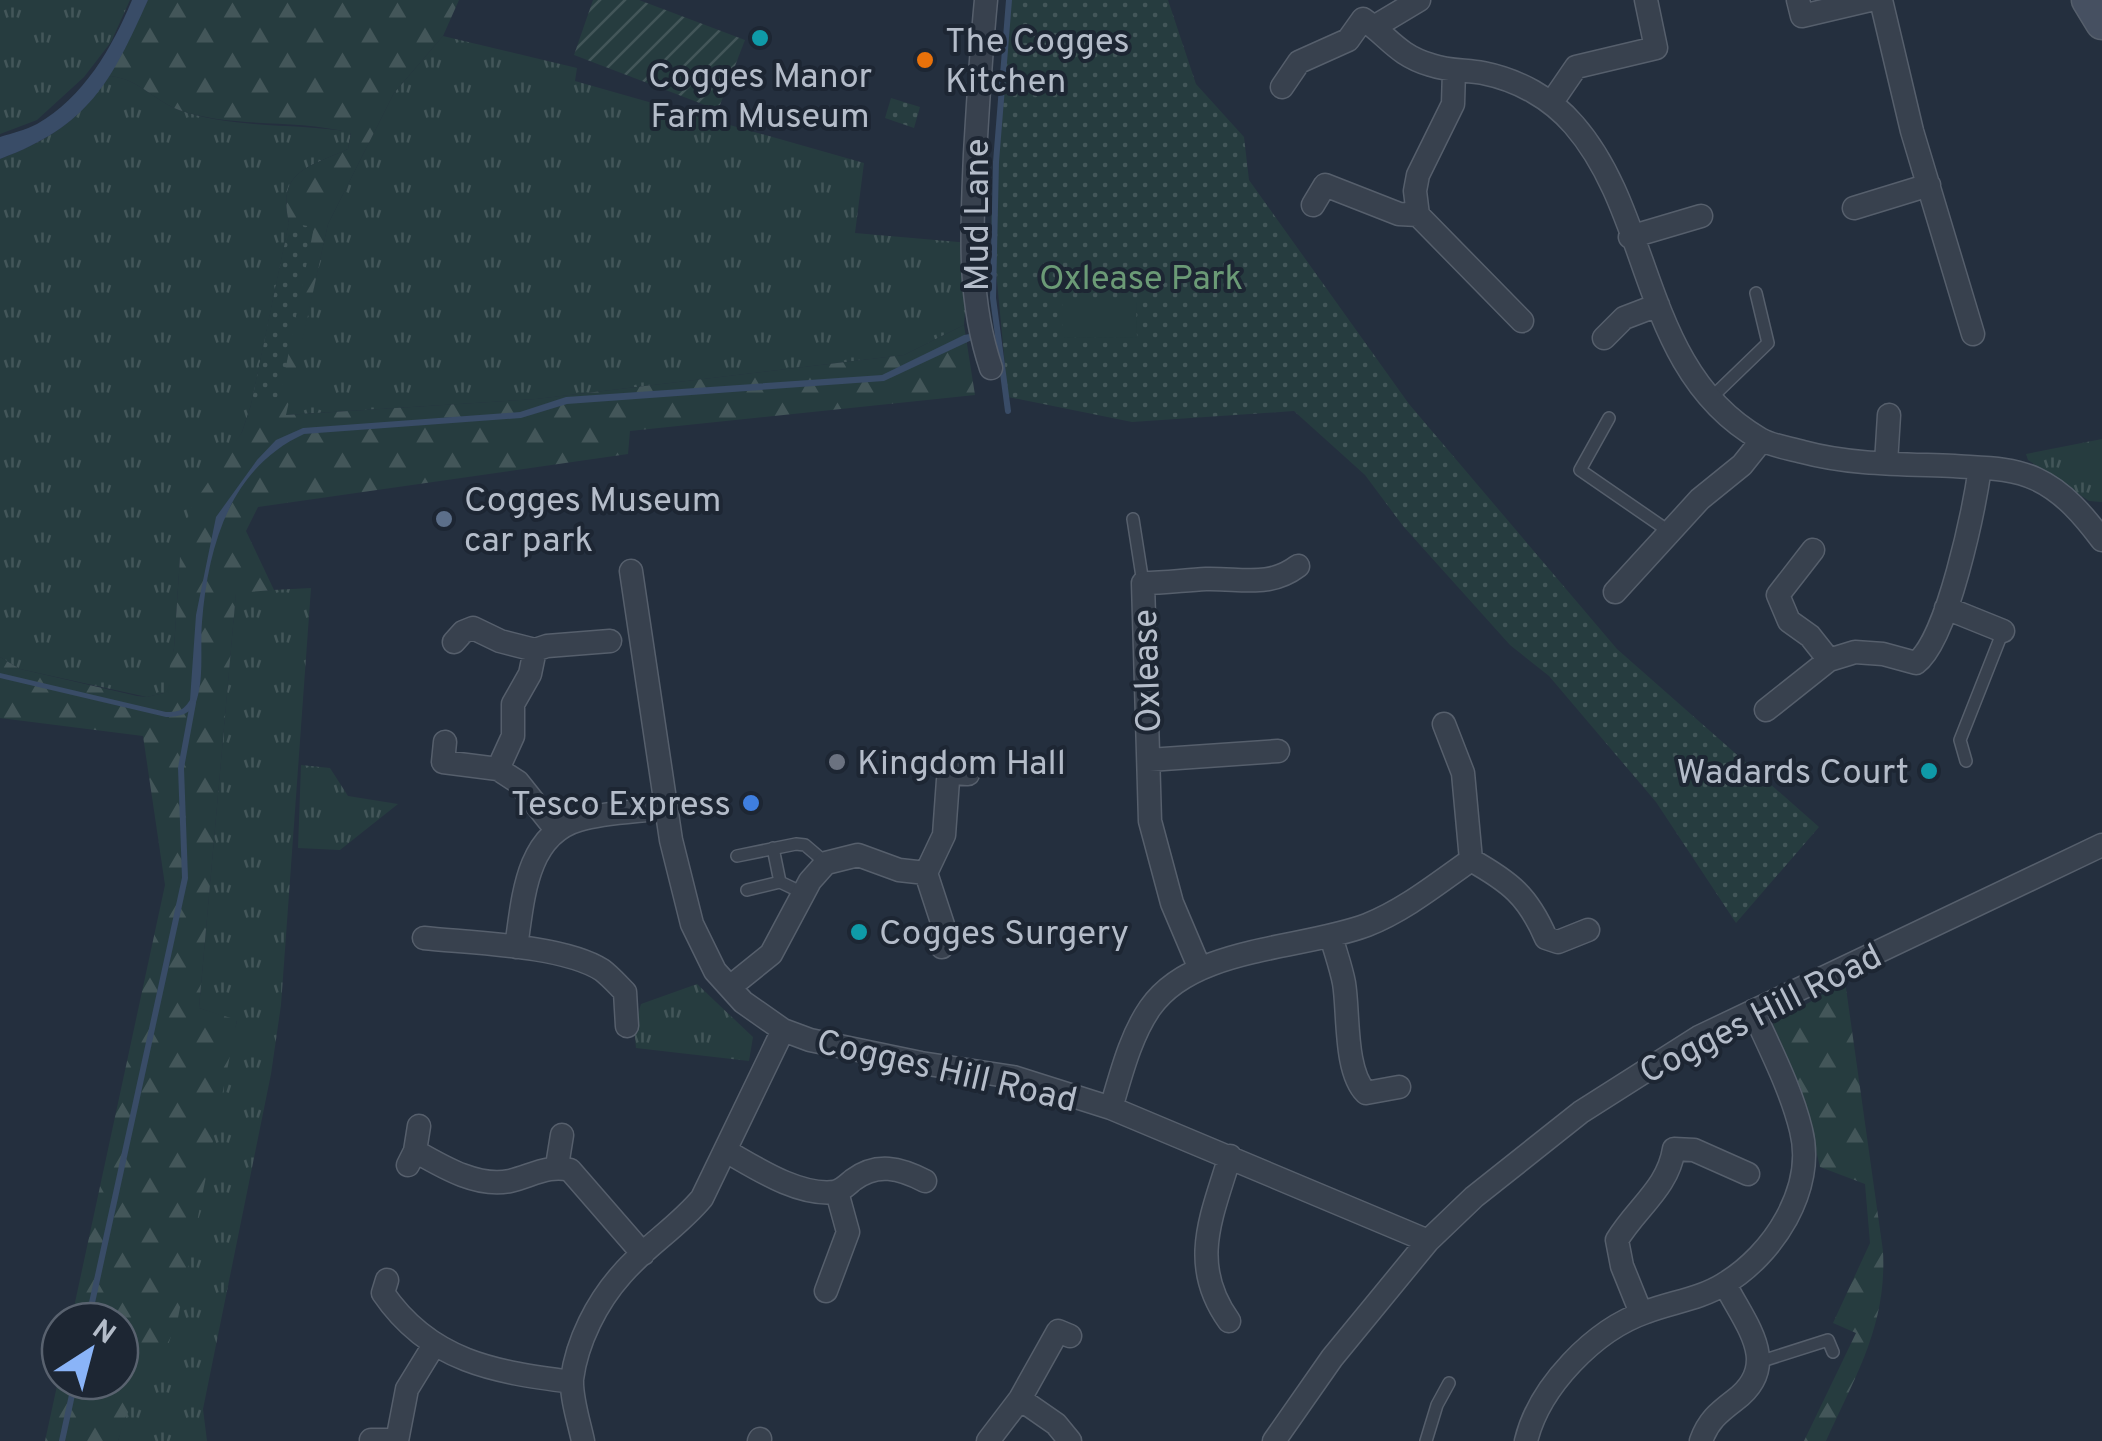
<svg xmlns="http://www.w3.org/2000/svg" width="2102" height="1441" font-family="Overpass,sans-serif">
	<style>
		.grass { fill: url(#grass-tufts) }
		.forest { fill: url(#forest-firs) }
		.park { fill: url(#park-dots) }
		.garden { fill: url(#garden-furrows) }
		.pitch { fill: #263c3f }
		.water { fill: #394c67 }
		.lines { fill: none; stroke-linecap: round; stroke-linejoin: round }
		.stream { stroke: #394c67; stroke-width: 6 }
		.service-casing { stroke: #565f6c; stroke-width: 14 }
		.minor-casing { stroke: #565f6c; stroke-width: 25 }
		.secondary-casing { stroke: #565f6c; stroke-width: 35 }
		.service { stroke: #38414e; stroke-width: 11 }
		.minor { stroke: #38414e; stroke-width: 22 }
		.secondary { stroke: #465061; stroke-width: 32 }
		.culture-dot { fill: #0f9aa8; stroke: #1d2633; stroke-width: 4 }
		.food-dot { fill: #e8710a; stroke: #1d2633; stroke-width: 4 }
		.service-dot { fill: #5c6f8a; stroke: #1d2633; stroke-width: 4 }
		.worship-dot { fill: #6b7280; stroke: #1d2633; stroke-width: 4 }
		.shop-dot { fill: #3f7fe0; stroke: #1d2633; stroke-width: 4 }
		.labels { text-anchor: middle; stroke-width: 8; stroke-linejoin: round; paint-order: stroke }
		.poi-label { font-size: 35px; fill: #b4bcc9; stroke: #1d2633; text-anchor: start }
		.street-label { font-size: 35px; fill: #b4bcc9; stroke: #1d2633 }
		.park-label { font-size: 35px; fill: #6b9a76; stroke: #1d2633 }
	</style>
	<defs>
		<pattern id="grass-tufts" width="24" height="20" patternUnits="userSpaceOnUse" patternTransform="scale(2.5)"><rect width="24" height="20" fill="#263c3f"/><path d="M3 7l-1-3M5 7V3M7 7l1-3M15 17l-1-3M17 17v-4M19 17l1-3" fill="none" stroke="#435659"/></pattern>
		<pattern id="forest-firs" width="22" height="20" patternUnits="userSpaceOnUse" patternTransform="scale(2.5)"><rect width="22" height="20" fill="#263c3f"/><path d="M5 1l3.5 6h-7zM16 11l3.5 6h-7z" fill="#435659"/></pattern>
		<pattern id="park-dots" width="8" height="8" patternUnits="userSpaceOnUse" patternTransform="scale(2.5)"><rect width="8" height="8" fill="#263c3f"/><path d="M2 2h.1M6 6h.1" fill="none" stroke="#435659" stroke-width="1.8" stroke-linecap="round"/></pattern>
		<pattern id="garden-furrows" width="10" height="10" patternUnits="userSpaceOnUse" patternTransform="scale(2.5)"><rect width="10" height="10" fill="#263c3f"/><path d="M-1 1l2-2M0 10L10 0M9 11l2-2" fill="none" stroke="#435659"/></pattern>
	</defs>
	<rect width="100%" height="100%" fill="#242f3e"/>
	<path class="grass" d="M0,0H130L111,42L84,77L37,120L0,134Z
		M443,36L577,68L575,81L864,163L855,233L970,243L964,325L904,355L536,399L285,415L328,224L394,93Z
		M109,76C138,78 153,100 179,110C233,129 295,123 351,132L348,149C307,168 277,171 289,223L251,405L242,432L219,469L180,557L174,648L167,688L164,693L147,697L20,669L0,657V159C48,141 81,119 109,76Z
		M2102,439V502L2089,501L2028,460L2026,454Z
		M311,588L281,1005L271,1074L203,1409L207,1441H118L237,1021L199,1008L236,592Z
		M301,765L330,768L348,796L398,804L340,850L298,848Z
		M697,984L753,1037L749,1061L636,1048L634,1027L641,1004Z"/>
	<path class="forest" d="M148,0H459L443,36L394,93L328,224L286,415L536,399L904,355L964,325L975,395L630,431L628,454L258,507L246,531L274,590L236,593L199,1008L237,1020L176,1328L126,1416L118,1441H45L60,1372V1381H120V1321H71L165,885L143,736L0,718V657L20,669L137,696L147,697L164,693L174,648L180,557L190,509L242,432L251,405L289,223C277,171 307,168 348,149L351,133C296,118 234,129 179,110C153,100 138,78 109,76Z
		M1845,981L1883,1251C1887,1325 1856,1375 1826,1441H1804L1856,1333L1833,1323L1870,1243L1865,1184L1820,1167L1801,1089L1773,1024Z"/>
	<path class="park" d="M1009,0H1168L1196,84L1244,137L1249,180L1409,404L1617,649L1819,827L1736,923L1656,802L1549,676L1510,645L1403,526L1365,475L1294,411L1132,422L1008,397L991,218Z
		M891,98L920,107L914,128L885,118Z
		M289,223L314,227L280,396L251,405Z"/>
	<path class="garden" d="M593,0H639L745,40L718,110L574,55Z"/>
	<path class="pitch" d="M1063,301H1136L1137,338L1063,337Z"/>
	<path class="water" d="M132,0H148C111,82 89,126 0,159V137C12,133 26,130 37,124C84,97 112,48 132,0Z
		M975,333L974,339L884,381L567,404L521,418L304,434C230,468 208,546 202,622C200,646 204,676 197,699C193,714 179,717 166,717L0,678V673L166,712C178,712 183,711 190,700L196,615L216,517L257,460L276,440L303,428L520,412L566,397L882,375L964,335Z"/>
	<g class="lines">
		<path class="stream" d="M1008,411L993,298L996,162L1009,0
			M88,1321L185,878L181,768L193,703
			M62,1441L75,1381"/>
		<g class="service-casing">
			<path id="service" d="M1710,399L1768,343L1756,293
				M1609,418L1580,470L1670,532
				M1133,519L1143,583
				M1966,761L1960,740L2003,631
				M773,848L780,882
				M737,856L796,844L805,845L826,863
				M747,890L780,882L803,893
				M1759,1362L1828,1340L1833,1352
				M1426,1441L1437,1405L1449,1383"/>
		</g>
		<g class="minor-casing">
			<path id="minor" d="M986,0C981,51 978,103 975,154C972,227 967,297 991,368
				M1798,0L1802,16L1870,0
				M1881,0L1912,131L1973,334
				M1374,27L1419,0
				M1454,70L1453,104L1418,175L1415,191L1418,215L1522,321
				M1282,87L1299,62L1348,40L1363,19C1389,37 1397,55 1431,65C1448,71 1466,70 1483,73C1518,80 1551,98 1574,125C1654,217 1641,371 1760,439C1772,446 1789,448 1803,452C1851,465 1904,464 1954,466C1981,468 2011,467 2036,479C2064,492 2084,516 2102,540
				M1552,102L1576,67L1656,48L1646,0
				M1313,205L1325,185L1399,214L1418,215
				M1854,208L1929,185
				M1630,237L1701,216
				M1604,338L1624,318L1658,305
				M1886,463L1889,415
				M1813,550L1778,595L1789,621L1810,636L1829,660L1855,652L1883,654L1916,663C1948,639 1974,509 1980,468
				M631,571L671,840L692,924L715,971L743,1002L783,1030L810,1040L921,1063L1013,1077L1111,1108L1428,1241
				M1615,592L1700,499L1742,465L1762,440
				M1946,608L2003,631
				M454,642L463,632L473,628L500,641L535,650L547,646L610,641
				M535,650L530,674L513,704V736L498,769L518,782L557,831
				M1766,710L1829,660
				M445,742L443,762L498,769
				M1149,760L1278,751
				M1471,860C1510,882 1528,896 1546,938L1558,942L1588,930
				M1331,936C1335,951 1341,967 1344,983C1349,1012 1344,1071 1366,1093L1399,1087
				M424,938C471,943 563,945 602,970C610,976 618,985 625,992L627,1026
				M516,947C523,902 525,835 579,820C606,812 638,812 666,808
				M942,947L943,925L926,873L944,835L948,780L953,773L968,774
				M1200,969L1172,903L1150,821L1143,583C1164,583 1185,580 1206,579C1241,578 1269,588 1298,566
				M730,987L771,954L810,881L826,863L858,855L899,870L926,873
				M1111,1108C1121,1075 1130,1037 1150,1008C1193,946 1301,950 1367,925C1405,910 1438,883 1471,860L1463,773L1444,724
				M415,1151C443,1167 478,1188 510,1181C531,1176 550,1164 570,1170L643,1254
				M726,1151C756,1168 798,1196 834,1192C841,1191 847,1185 853,1180C877,1162 900,1168 925,1181
				M408,1165L415,1151L419,1126
				M557,1166L562,1135
				M387,1280L383,1293C430,1362 495,1372 572,1382
				M826,1291L848,1232L837,1192
				M1641,1313L1622,1266L1617,1240C1636,1208 1668,1188 1674,1149L1694,1150L1748,1174
				M1229,1321C1188,1264 1212,1216 1230,1156
				M1020,1399L1056,1424L1070,1441
				M371,1440H397
				M397,1441L407,1389L434,1345
				M583,1441C579,1422 571,1398 572,1379C577,1341 597,1302 622,1274C646,1246 678,1227 702,1198L783,1030
				M759,1441L760,1439
				M988,1441L1020,1399L1058,1331L1070,1336
				M1274,1441L1332,1358L1428,1241L1474,1197L1581,1112L1699,1037L2102,845
				M1526,1441C1539,1387 1594,1330 1646,1312C1672,1302 1700,1299 1724,1284C1773,1255 1816,1189 1801,1130C1791,1089 1770,1049 1753,1011
				M1701,1441C1708,1421 1718,1413 1735,1400C1783,1364 1744,1323 1725,1284"/>
		</g>
		<g class="secondary-casing">
			<path id="secondary" d="M2088,0L2102,23"/>
		</g>
		<use href="#service" class="service"/>
		<use href="#minor" class="minor"/>
		<use href="#secondary" class="secondary"/>
	</g>
	<g class="culture-dot">
		<circle cx="760" cy="38" r="10"/>
		<circle cx="1929" cy="771" r="10"/>
		<circle cx="859" cy="932" r="10"/>
	</g>
	<circle class="food-dot" cx="925" cy="60" r="10"/>
	<circle class="service-dot" cx="444" cy="519" r="10"/>
	<circle class="worship-dot" cx="837" cy="762" r="10"/>
	<circle class="shop-dot" cx="751" cy="803" r="10"/>
	<g class="labels">
		<g class="poi-label">
			<text x="945" y="52">The Cogges<tspan x="945" dy="40">Kitchen</tspan></text>
			<text x="760" y="87" text-anchor="middle">Cogges Manor<tspan x="760" dy="40">Farm Museum</tspan></text>
			<text x="464" y="511">Cogges Museum<tspan x="464" dy="40">car park</tspan></text>
			<text x="857" y="774">Kingdom Hall</text>
			<text x="1909" y="783" text-anchor="end">Wadards Court</text>
			<text x="731" y="815" text-anchor="end">Tesco Express</text>
			<text x="879" y="944">Cogges Surgery</text>
		</g>
		<g class="street-label">
			<text transform="translate(976 215) rotate(-90)" y="12">Mud Lane</text>
			<text transform="translate(1146 671) rotate(-92)" y="12">Oxlease</text>
			<text transform="translate(1760 1013) rotate(-27)" y="12">Cogges Hill Road</text>
			<text transform="translate(947 1070) rotate(13)" y="12">Cogges Hill Road</text>
		</g>
		<g class="park-label">
			<text x="1141" y="289">Oxlease Park</text>
		</g>
	</g>
	<g transform="translate(90 1351) rotate(36)"><circle r="48" fill="#1d2633" stroke="#59626f" stroke-width="2.5"/>
	<path d="M0-8L18 38L0 25L-18 38Z" fill="#8ab4f8"/>
	<text y="-15" font-size="28" font-weight="bold" text-anchor="middle" fill="#b4bcc9">N</text>
	</g>
</svg>
